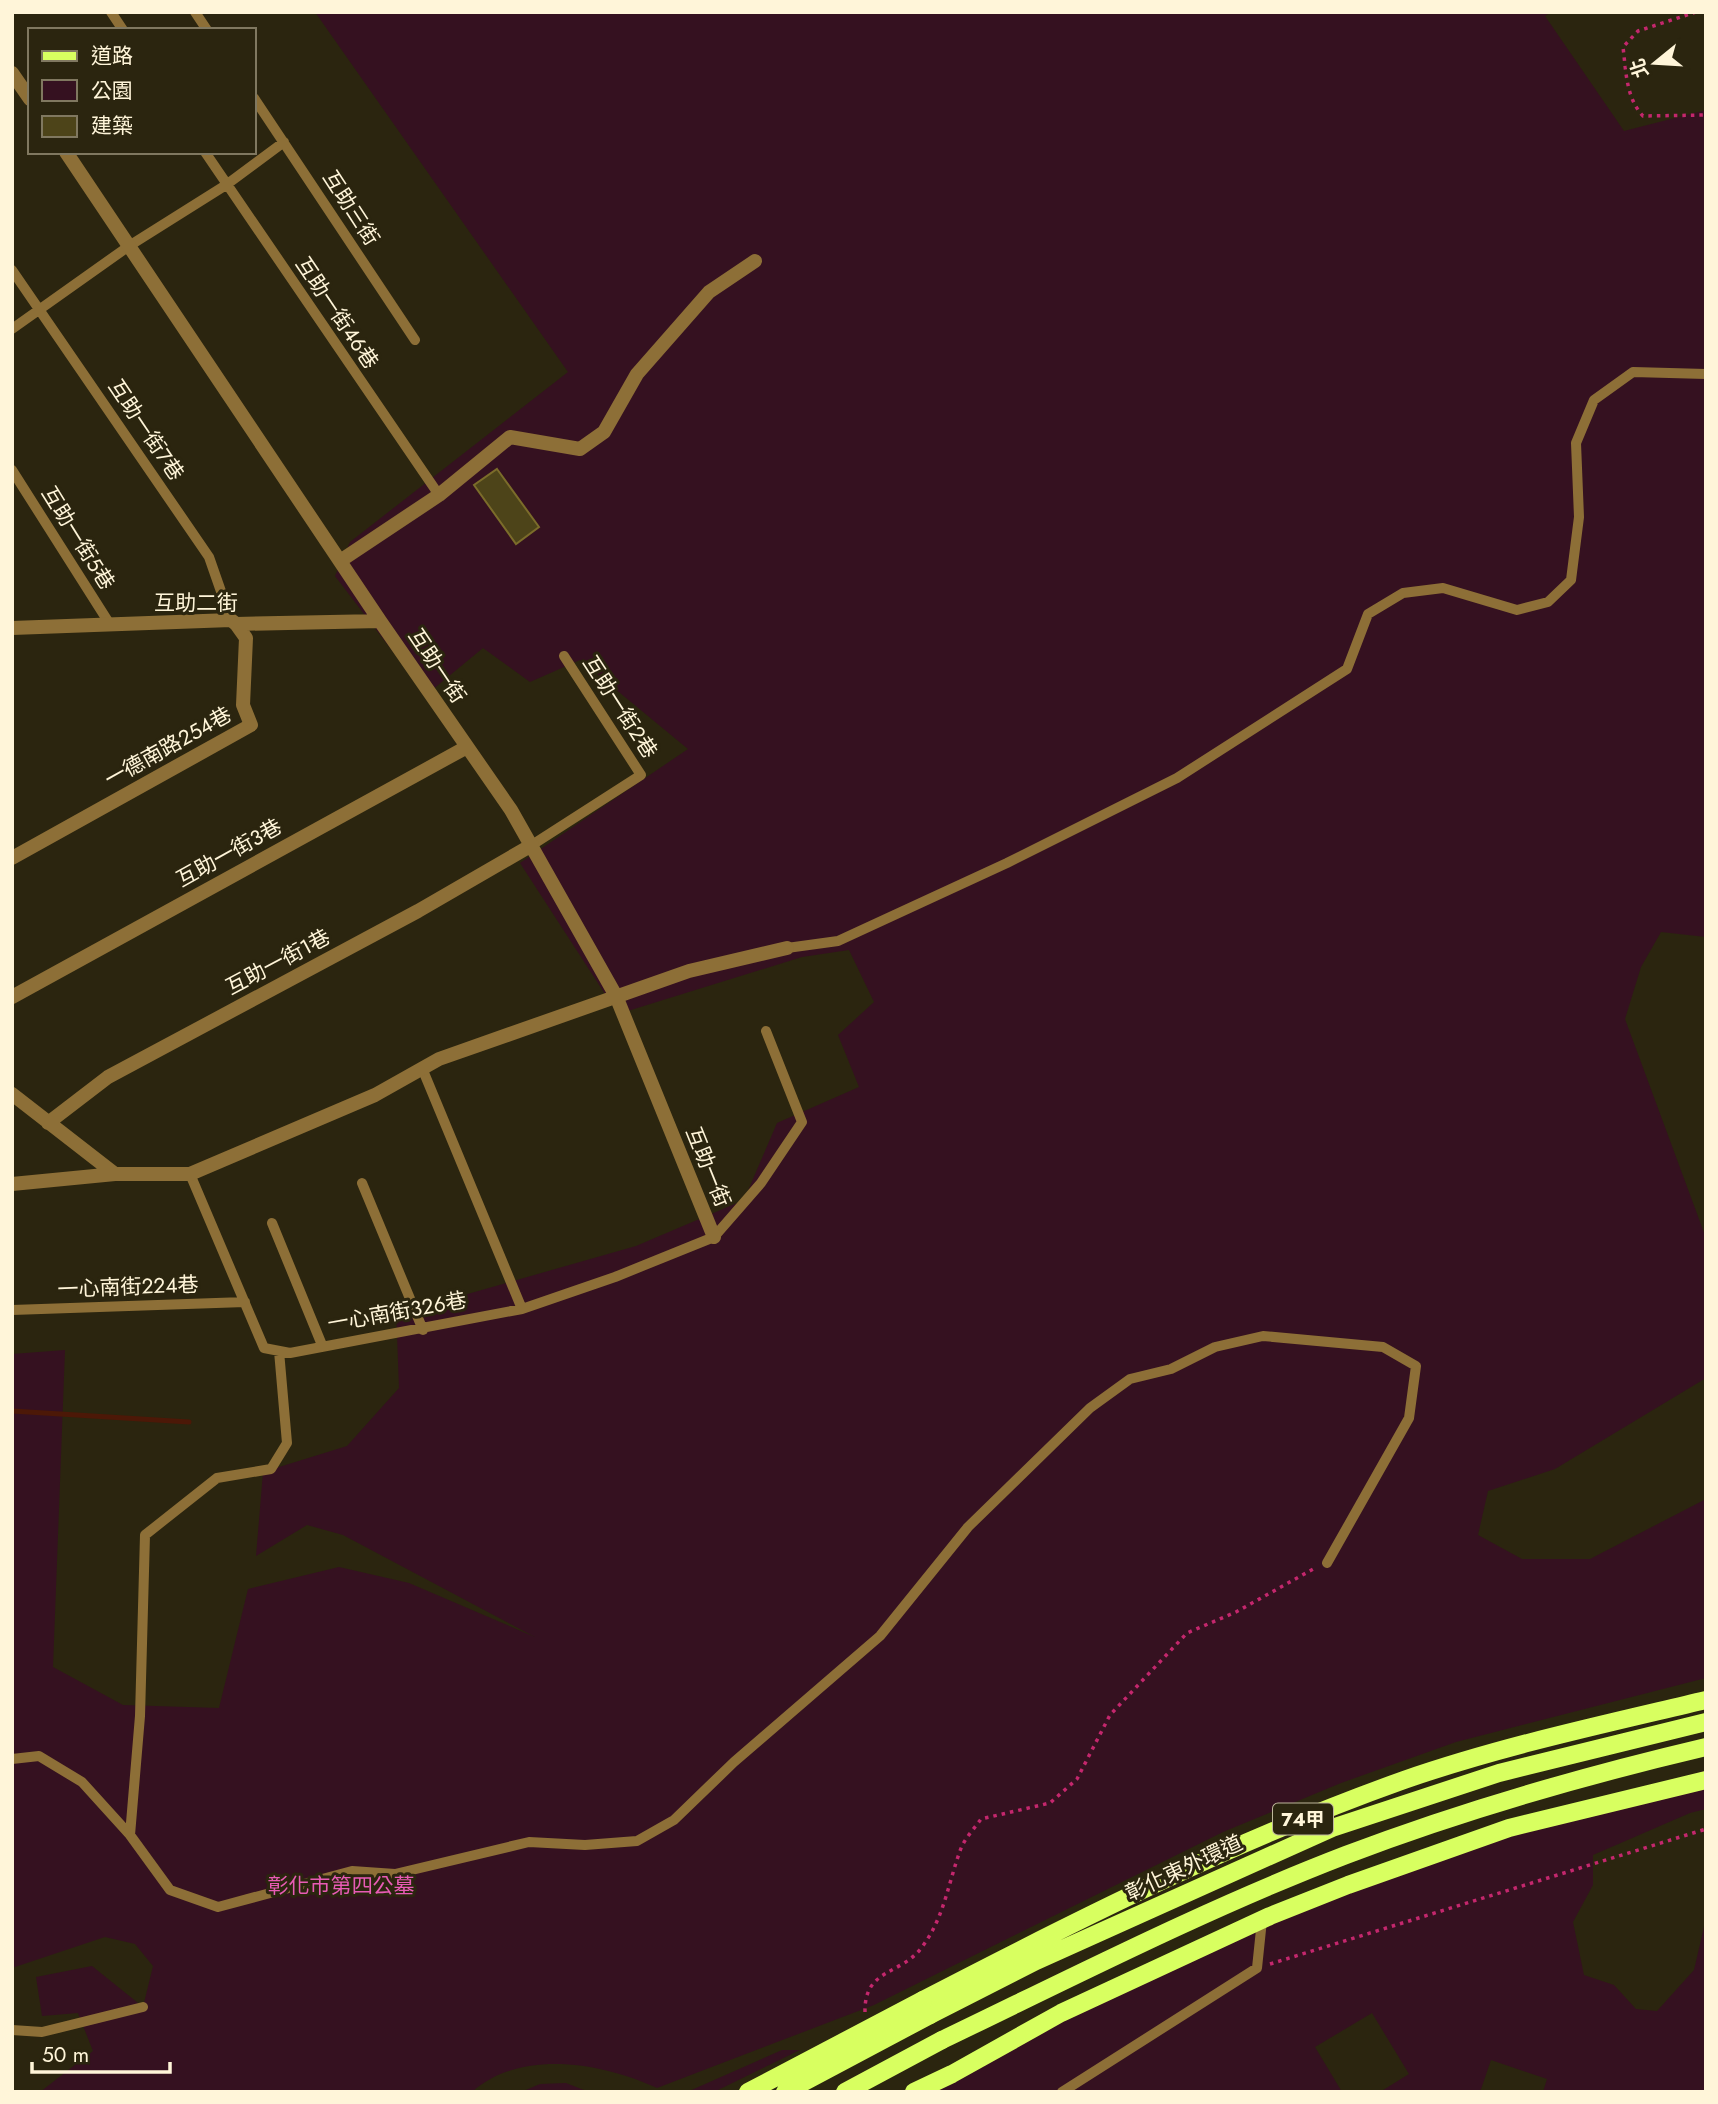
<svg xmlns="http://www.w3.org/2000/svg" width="1718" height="2104" font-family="Jost,'Noto Sans TC',sans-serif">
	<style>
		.green { fill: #351120 }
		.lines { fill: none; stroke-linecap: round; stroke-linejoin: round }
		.stream { stroke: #4c1807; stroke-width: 5 }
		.building { fill: #4d4419; stroke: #7b6c2a; stroke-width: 2 }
		.path { stroke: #c4276d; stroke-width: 3.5; stroke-dasharray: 3.5 5; stroke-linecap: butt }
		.service { stroke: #8d6f37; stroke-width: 10 }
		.minor { stroke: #8d6f37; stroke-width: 14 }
		.primary { stroke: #d8ff60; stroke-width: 18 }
		.primary-bridge { stroke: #d8ff60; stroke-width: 18 }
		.labels { text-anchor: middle; stroke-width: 6; stroke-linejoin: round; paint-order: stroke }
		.shield { fill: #2b250f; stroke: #bfb79c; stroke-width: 2 }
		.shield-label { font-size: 19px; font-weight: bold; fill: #fff5d9 }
		.street-label { font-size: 21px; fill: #fff5d9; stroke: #2b250f }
		.park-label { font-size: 21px; fill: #e85bb5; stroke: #2b250f }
	</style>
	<rect width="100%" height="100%" fill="#2b250f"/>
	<path class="green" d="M315,12H1551L1545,16L1624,131L1706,110V937L1661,932L1641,967L1625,1019L1706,1238V1378L1555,1469L1488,1491L1478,1535L1522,1559H1590L1706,1499V1678L1456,1742L1341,1783L1223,1832L874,2005L657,2088C603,2063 521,2048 472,2092H40L93,2051L78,2013L42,2016L36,1977L92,1966L143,2007L153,1966L135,1944L105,1937L12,1968V1354L65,1350L53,1667L123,1705L219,1708L248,1589L339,1567L409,1583L535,1637L343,1535L307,1525L256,1556L263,1472L347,1446L399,1388L396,1308L457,1297L636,1246L744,1200L777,1123L859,1087L838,1035L874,1002L849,950L802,957L618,1014L520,863L688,749L580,660L530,682L483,648L426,695L335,576L350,542L568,372Z
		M1706,1770V1809L1690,1813L1593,1855V1885L1573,1922L1584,1975L1614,1985L1636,2009L1657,2011L1694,1970L1706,1918V2092H1543L1547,2079L1491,2060L1480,2092H1380L1409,2074L1372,2013L1315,2047L1342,2092H930L1205,1944L1430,1855Z
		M782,2050H800L714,2092H687Z
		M566,2083L589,2092H521L540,2084Z"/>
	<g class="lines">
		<path class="stream" d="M12,1411L189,1422"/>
	</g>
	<path class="building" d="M497,469L539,527L516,544L474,485Z"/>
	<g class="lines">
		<path class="path" d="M1696,12L1638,31L1623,47C1626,71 1626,98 1643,116L1706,115
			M1270,1964L1706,1829
			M865,2012C864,1968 902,1975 922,1947C944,1918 948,1884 960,1851C964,1839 974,1829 981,1819L1050,1803L1077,1779L1110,1715L1187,1633L1236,1612L1315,1568"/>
		<path class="service" d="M111,12L123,30
			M195,12L207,30
			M254,98L415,340
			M205,152L439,495
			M12,270L209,557L231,620
			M12,329L129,246L226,185L284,142
			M12,470L111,626
			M532,845L641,775L564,656
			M787,948L838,941L1007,863L1177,778L1347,669L1368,614L1403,593L1443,588L1517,610L1548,602L1571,580L1579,517L1576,443L1594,400L1633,372L1706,374
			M422,1068L522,1309
			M190,1174L264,1348L290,1353L522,1309L615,1277L714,1237L761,1183L802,1122L766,1031
			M362,1183L423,1330
			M272,1223L322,1345
			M12,1310L245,1302
			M12,1759L39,1756L82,1782L130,1835L170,1890L218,1907L352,1871L395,1874L529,1842L585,1845L637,1841L674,1820L734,1762L880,1636L968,1527L1090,1408L1130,1379L1171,1369L1215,1347L1263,1336L1383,1347L1416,1366L1409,1418L1327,1563
			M130,1835L140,1716L145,1535L217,1478L271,1469L287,1443L279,1351
			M12,2030L42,2032L143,2007
			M1062,2092L1257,1968L1262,1920"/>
		<path class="minor" d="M12,73L30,99
			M66,152L380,621L511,810L616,996L714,1237
			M340,561L439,495L510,437L580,449L604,432L637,374L709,292L755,261
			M12,628L231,620L236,624L380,621
			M12,858L251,725L243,705L246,638L236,624
			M12,997L467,747
			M12,1094L115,1174H190L375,1095L439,1059L689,971L787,948
			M48,1123L108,1077L418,911L532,845
			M12,1184L115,1174"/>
		<path class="primary" d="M923,2000C1079,1919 1238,1839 1404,1780C1502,1746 1605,1724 1706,1700
			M930,2015L1036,1961L1332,1828L1499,1773L1706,1722
			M942,2040C1075,1976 1208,1908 1346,1855C1464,1810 1583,1776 1706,1747
			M914,2092L952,2074L1061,2013L1270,1916L1348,1885L1509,1828L1706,1780"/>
		<path class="primary-bridge" d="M748,2092L923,2000
			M785,2092L930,2015
			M845,2092L942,2040"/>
	</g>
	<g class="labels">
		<rect class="shield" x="1273" y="1803.5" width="60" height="31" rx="5"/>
		<g class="shield-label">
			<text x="1303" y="1826">74甲</text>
		</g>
		<g class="street-label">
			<text transform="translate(351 208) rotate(57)" y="7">互助三街</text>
			<text transform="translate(337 313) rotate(56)" y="7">互助一街46巷</text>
			<text transform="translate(146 430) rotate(56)" y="7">互助一街7巷</text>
			<text transform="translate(78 538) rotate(58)" y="7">互助一街5巷</text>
			<text x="196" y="610">互助二街</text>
			<text transform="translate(437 666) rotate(56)" y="7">互助一街</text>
			<text transform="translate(620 707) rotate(57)" y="7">互助一街2巷</text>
			<text transform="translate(168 747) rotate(-29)" y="7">一德南路254巷</text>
			<text transform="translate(229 853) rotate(-29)" y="7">互助一街3巷</text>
			<text transform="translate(278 962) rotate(-28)" y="7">互助一街1巷</text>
			<text transform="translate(708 1167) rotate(68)" y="7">互助一街</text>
			<text transform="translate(128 1287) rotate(-2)" y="7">一心南街224巷</text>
			<text transform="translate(397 1312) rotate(-10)" y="7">一心南街326巷</text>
			<text transform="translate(1184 1868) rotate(-25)" y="7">彰化東外環道</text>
		</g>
		<g class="park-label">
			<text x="341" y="1893">彰化市第四公墓</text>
		</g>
	</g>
	<rect width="1718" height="2104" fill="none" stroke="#fff5d9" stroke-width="28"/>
	<rect x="28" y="28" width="228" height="126" fill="#2b250f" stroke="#807860" stroke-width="2"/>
	<rect x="42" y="51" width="35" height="10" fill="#d8ff60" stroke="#807860" stroke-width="2"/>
	<text x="91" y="63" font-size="21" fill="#fff5d9">道路</text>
	<rect x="42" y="80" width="35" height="21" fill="#351120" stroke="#807860" stroke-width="2"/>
	<text x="91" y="98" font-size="21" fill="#fff5d9">公園</text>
	<rect x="42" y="116" width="35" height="21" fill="#4d4419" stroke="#807860" stroke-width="2"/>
	<text x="91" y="133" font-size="21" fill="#fff5d9">建築</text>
	<g transform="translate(1655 63) rotate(252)" stroke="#2b250f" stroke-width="5" paint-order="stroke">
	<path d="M0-5L12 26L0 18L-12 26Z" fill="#fff5d9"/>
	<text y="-10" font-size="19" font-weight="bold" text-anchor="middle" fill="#fff5d9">北</text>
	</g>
	<path d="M32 2062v10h138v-10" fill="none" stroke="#fff5d9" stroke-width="3.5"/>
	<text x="42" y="2062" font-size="21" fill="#fff5d9" stroke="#2b250f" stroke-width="5" paint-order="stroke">50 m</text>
</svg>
